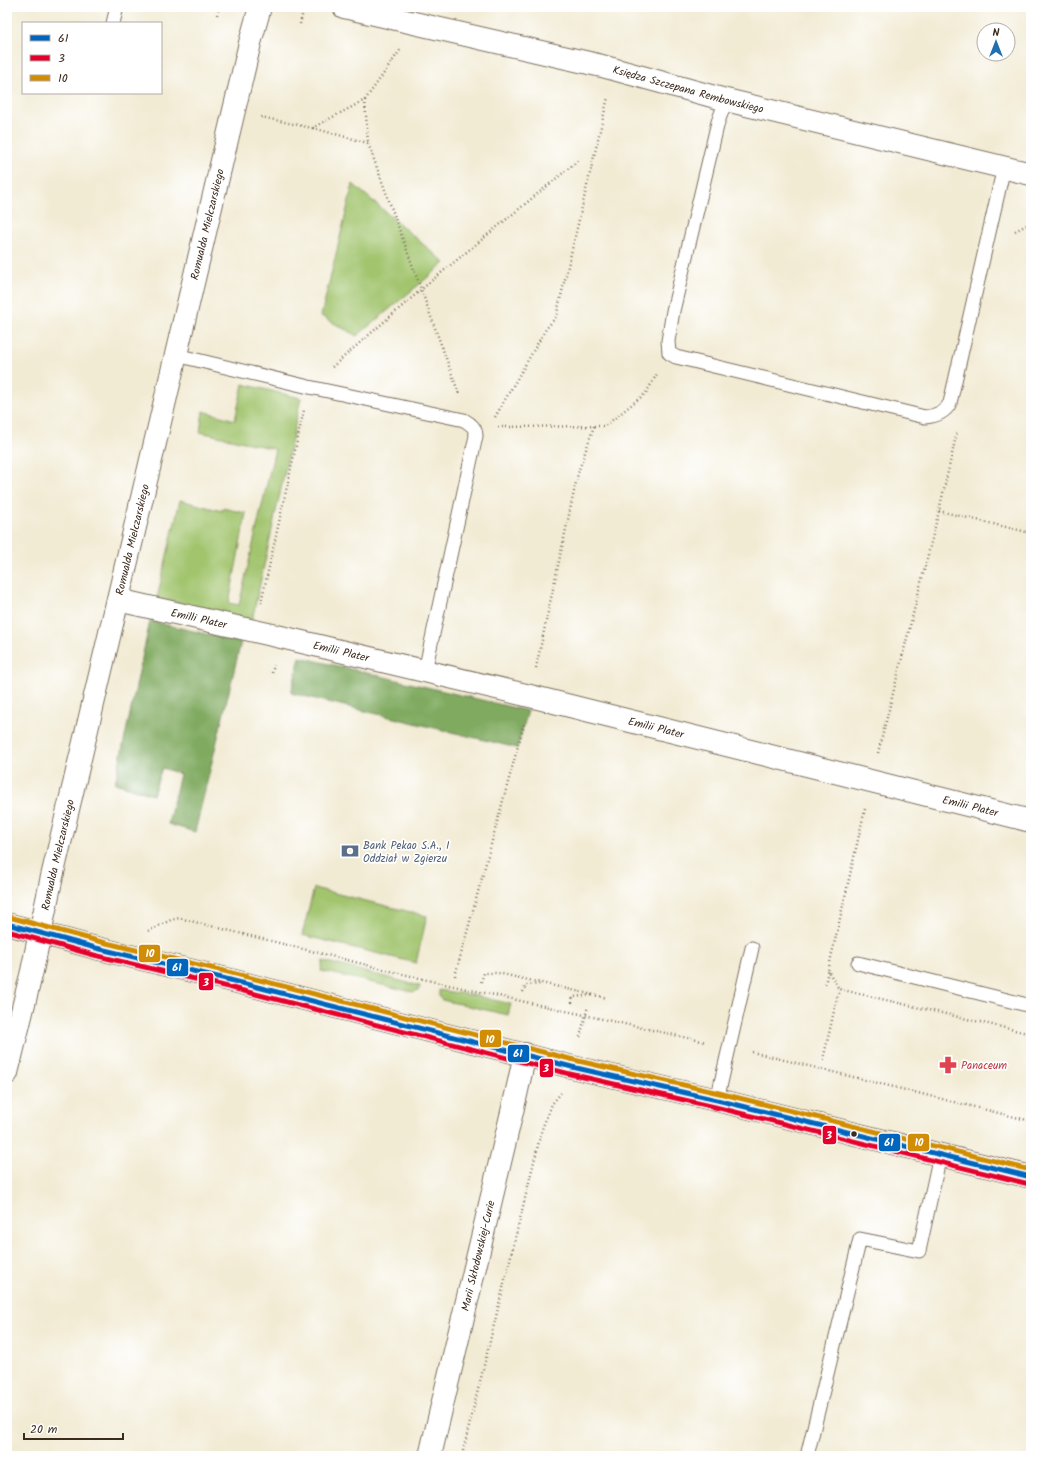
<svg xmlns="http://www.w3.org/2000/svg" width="1038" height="1463" font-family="Kalam,sans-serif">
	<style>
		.green { fill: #a1c46d; stroke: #6e7746 }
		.forest { fill: #80aa60; stroke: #5e6a3f }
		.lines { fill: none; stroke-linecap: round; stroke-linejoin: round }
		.service-casing { stroke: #7b6e5e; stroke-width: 15 }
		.minor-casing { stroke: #7b6e5e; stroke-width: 24 }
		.tertiary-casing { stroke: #7b6e5e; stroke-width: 24 }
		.path { stroke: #7b6e5e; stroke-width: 2.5; stroke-dasharray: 1 3; stroke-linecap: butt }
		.service { stroke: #fff; stroke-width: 13 }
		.minor { stroke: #fff; stroke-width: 22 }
		.tertiary { stroke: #fff; stroke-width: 22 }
		.bus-1-casing { stroke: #fff; stroke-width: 8 }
		.bus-2-casing { stroke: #fff; stroke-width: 8 }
		.bus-3-casing { stroke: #fff; stroke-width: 8 }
		.bus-1 { stroke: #0065bd; stroke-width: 5 }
		.bus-2 { stroke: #e4002b; stroke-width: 5 }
		.bus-3 { stroke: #d18d06; stroke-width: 5 }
		.bus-dot { fill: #3b2a1e; stroke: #fff; stroke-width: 1.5 }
		.labels { text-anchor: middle; stroke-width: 3.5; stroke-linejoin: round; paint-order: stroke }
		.street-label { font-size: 11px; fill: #3b2a1e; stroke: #fff }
		.service-label { font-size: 11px; fill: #4e5e75; stroke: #fff; text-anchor: start }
		.health-label { font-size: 11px; fill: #be3a42; stroke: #fff; text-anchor: start }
		.line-badge { stroke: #fff; stroke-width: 1.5 }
		.badge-label { font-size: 11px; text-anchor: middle; font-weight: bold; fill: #fff }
	</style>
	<rect width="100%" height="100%" fill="#fff"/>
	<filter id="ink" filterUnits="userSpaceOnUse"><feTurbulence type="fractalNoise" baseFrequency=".025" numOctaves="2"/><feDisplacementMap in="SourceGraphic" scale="8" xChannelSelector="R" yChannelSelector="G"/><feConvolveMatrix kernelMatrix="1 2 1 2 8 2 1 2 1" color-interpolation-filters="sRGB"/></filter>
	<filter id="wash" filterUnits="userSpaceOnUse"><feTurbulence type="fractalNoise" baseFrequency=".012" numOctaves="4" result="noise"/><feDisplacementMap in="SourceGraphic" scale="16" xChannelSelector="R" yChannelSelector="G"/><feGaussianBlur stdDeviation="0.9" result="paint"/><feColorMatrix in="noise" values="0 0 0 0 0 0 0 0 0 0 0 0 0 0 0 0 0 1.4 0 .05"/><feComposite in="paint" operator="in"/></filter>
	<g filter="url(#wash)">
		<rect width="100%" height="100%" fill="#f2ebd4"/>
		<path class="green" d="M353,184L445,263L357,336L321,316Z
			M243,384L301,398L252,620L157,598L180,500L222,511V508L246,513L229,603L239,605L275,449L200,432L203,411L235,420Z
			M314,888L427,916L416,963L302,935Z
			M323,961L420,986L419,990L413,992L321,971Z
			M439,990L472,995L511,1004L508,1015L442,1000L439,996Z"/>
		<path class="forest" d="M150,621L241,642L195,832L168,824L180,774L162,768L153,795L115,783Z
			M300,657L528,711L517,748L291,693Z"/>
	</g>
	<g filter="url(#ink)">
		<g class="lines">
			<g class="service-casing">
				<path id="service" d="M113,23L117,7
					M726,100L718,122L673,311L668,341L669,353L676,357L925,417C936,416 945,413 950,403L1004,167
					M176,355L309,387L464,420C471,424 476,428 476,436L425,671
					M858,963L1031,1006
					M717,1100L752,948
					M807,1456L860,1239L919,1251L940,1155"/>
			</g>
			<g class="minor-casing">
				<g id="minor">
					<path id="s1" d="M118,600L281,637L530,696L1031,821"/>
					<path id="s2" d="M7,1073L32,971L51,881L250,43L260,7"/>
					<path id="s3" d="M430,1456L516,1095L525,1054"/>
				</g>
			</g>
			<g class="tertiary-casing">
				<g id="tertiary">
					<path id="s4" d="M344,7L602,66L726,100L1031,174"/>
					<path d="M7,924L96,948L222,978L572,1067L717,1100L1031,1177"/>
				</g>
			</g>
			<path class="path" d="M217,15L219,7
				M300,24L304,7
				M365,100L368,143L459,394
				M261,117L312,128L365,100L401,49
				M313,128L368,143
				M1015,231L1031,223
				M332,367L430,282L580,159
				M495,417L546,329L556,317L608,97
				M498,427L605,426L646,393L657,374
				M939,511L1031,533
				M261,603L304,410
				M536,668L578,473L594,426
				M272,673L274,665
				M878,753L939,511L957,432
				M865,809L828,971L839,989L1031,1034
				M148,931L171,920L179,918L431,981L706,1042
				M455,976L524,724
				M481,982L484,973H498L607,998
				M825,984L828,971
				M523,992L526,985L542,984
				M572,1003L573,997L593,995
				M580,1037L588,1006
				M752,1052L1031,1121
				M823,1060L839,989
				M463,1451L542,1129L552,1104L561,1093"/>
			<use href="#service" class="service"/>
			<use href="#minor" class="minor"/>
			<use href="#tertiary" class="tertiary"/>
			<g class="bus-1-casing">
				<path id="bus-1" d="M7,924L96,948L222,978L572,1067L717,1100L1031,1177"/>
			</g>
			<g class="bus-2-casing">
				<path id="bus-2" d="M7,931L94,955L220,985L570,1074L715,1107L1029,1184"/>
			</g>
			<g class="bus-3-casing">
				<path id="bus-3" d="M9,917L98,941L224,971L574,1060L719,1093L1031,1170"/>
			</g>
			<use href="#bus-1" class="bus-1"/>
			<use href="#bus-2" class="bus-2"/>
			<use href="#bus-3" class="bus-3"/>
		</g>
	</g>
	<defs>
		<g id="bank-bare" transform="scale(1.38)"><path d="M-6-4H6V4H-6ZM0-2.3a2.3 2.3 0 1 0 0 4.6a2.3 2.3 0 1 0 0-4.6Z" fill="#5c6f8a" stroke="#fff" stroke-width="2.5" paint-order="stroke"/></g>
		<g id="pharmacy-bare" transform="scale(1.38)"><path d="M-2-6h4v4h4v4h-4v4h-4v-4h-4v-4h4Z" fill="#e0444e" stroke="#fff" stroke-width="2.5" paint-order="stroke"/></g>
	</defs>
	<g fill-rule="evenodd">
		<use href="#bank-bare" x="350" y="851"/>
		<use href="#pharmacy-bare" x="948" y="1065"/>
	</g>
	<circle class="bus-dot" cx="854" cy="1134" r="3.5"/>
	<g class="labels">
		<g class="street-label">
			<text dy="4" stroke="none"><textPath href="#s4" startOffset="354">Księdza Szczepana Rembowskiego</textPath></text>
			<text dy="4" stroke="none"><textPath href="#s2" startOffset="872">Romualda Mielczarskiego</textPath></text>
			<text dy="4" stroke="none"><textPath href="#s2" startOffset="548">Romualda Mielczarskiego</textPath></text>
			<text dy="4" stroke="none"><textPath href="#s1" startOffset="83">Emilli Plater</textPath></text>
			<text dy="4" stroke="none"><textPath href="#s1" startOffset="229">Emilii Plater</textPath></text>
			<text dy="4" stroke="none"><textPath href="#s1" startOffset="553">Emilii Plater</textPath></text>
			<text dy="4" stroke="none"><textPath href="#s1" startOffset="877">Emilii Plater</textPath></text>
			<text dy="4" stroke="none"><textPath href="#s2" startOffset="224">Romualda Mielczarskiego</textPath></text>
			<text dy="4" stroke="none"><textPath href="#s3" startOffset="206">Marii Skłodowskiej-Curie</textPath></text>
		</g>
		<g class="service-label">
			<text x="363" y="849">Bank Pekao S.A., I<tspan x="363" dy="13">Oddział w Zgierzu</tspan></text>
		</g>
		<g class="health-label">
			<text x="961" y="1069">Panaceum</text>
		</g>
	</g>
	<g class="line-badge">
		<rect x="138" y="944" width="23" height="19" rx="4" fill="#d18d06"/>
		<rect x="166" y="958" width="23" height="19" rx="4" fill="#0065bd"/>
		<rect x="198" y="972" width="16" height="19" rx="4" fill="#e4002b"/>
		<rect x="479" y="1029" width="23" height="19" rx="4" fill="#d18d06"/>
		<rect x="507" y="1044" width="23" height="19" rx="4" fill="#0065bd"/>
		<rect x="539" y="1058" width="15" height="20" rx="4" fill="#e4002b"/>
		<rect x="822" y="1125" width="15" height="20" rx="4" fill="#e4002b"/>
		<rect x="878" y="1133" width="23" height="19" rx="4" fill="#0065bd"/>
		<rect x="907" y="1133" width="23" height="19" rx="4" fill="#d18d06"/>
	</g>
	<g class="badge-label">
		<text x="150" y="957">10</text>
		<text x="177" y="971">61</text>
		<text x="206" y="986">3</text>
		<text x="490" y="1043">10</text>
		<text x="518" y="1057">61</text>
		<text x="546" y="1072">3</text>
		<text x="829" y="1139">3</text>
		<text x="889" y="1146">61</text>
		<text x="919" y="1146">10</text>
	</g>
	<rect width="1038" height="1463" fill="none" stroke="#fff" stroke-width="24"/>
	<rect x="22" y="22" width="140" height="72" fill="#ffffff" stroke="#b1aaa5"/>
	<rect x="30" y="35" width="20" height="6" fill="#0065bd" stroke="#b1aaa5"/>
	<text x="58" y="42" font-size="12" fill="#3b2a1e">61</text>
	<rect x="30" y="55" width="20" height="6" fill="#e4002b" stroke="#b1aaa5"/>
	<text x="58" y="62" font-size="12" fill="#3b2a1e">3</text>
	<rect x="30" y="75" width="20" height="6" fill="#d18d06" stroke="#b1aaa5"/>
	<text x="58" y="82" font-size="12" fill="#3b2a1e">10</text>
	<g transform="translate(996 42)"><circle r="19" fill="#ffffff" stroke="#b1aaa5"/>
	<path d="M0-3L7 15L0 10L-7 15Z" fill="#1f6fb2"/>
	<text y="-6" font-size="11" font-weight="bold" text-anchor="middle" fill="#3b2a1e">N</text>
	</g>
	<path d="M24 1433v6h99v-6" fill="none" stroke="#3b2a1e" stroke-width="2"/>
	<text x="30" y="1433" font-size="12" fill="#3b2a1e" stroke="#ffffff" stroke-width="3" paint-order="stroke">20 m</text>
</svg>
